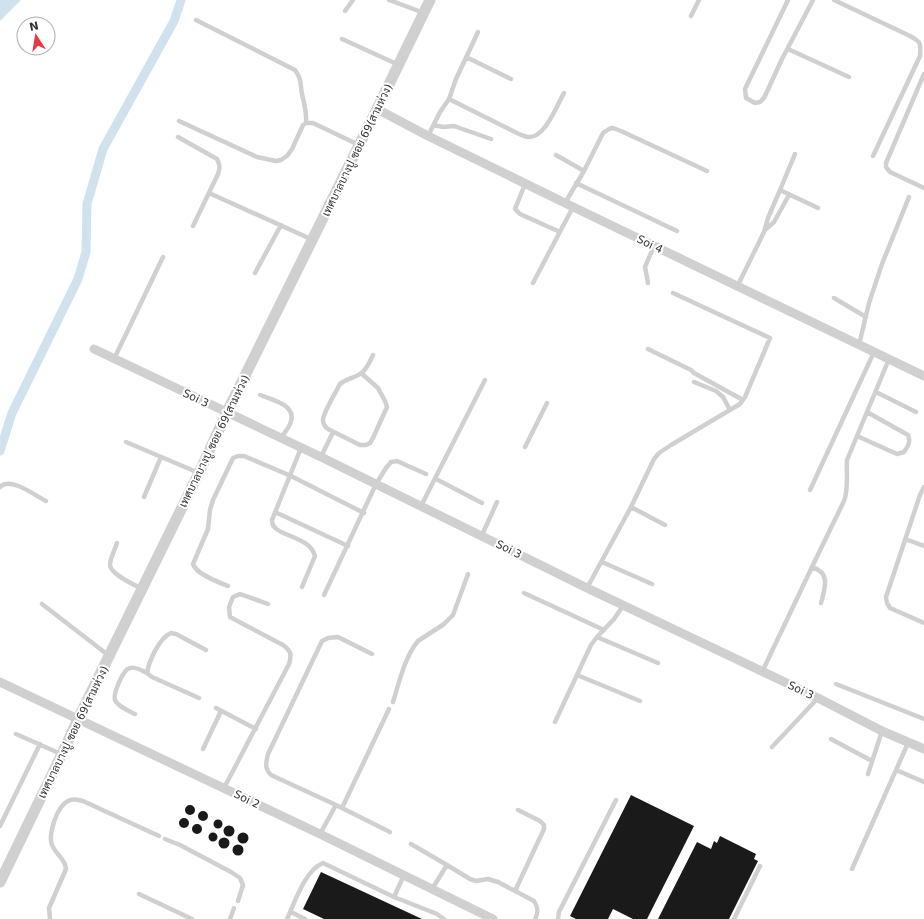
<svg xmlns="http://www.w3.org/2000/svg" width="924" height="919" font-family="'DejaVu Sans',Sarabun,sans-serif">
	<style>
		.water { fill: #cfe2ee }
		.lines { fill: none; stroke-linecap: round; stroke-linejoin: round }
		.canal { stroke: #cfe2ee; stroke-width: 9 }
		.building { fill: #1a1a1a }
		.service { stroke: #d0d0d0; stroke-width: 4.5 }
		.minor { stroke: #d0d0d0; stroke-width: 9 }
		.tertiary { stroke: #d0d0d0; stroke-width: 11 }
		.labels { text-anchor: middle; stroke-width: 4; stroke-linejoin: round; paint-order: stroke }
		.street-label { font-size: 11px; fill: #333; stroke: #fff }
	</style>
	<rect width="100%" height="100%" fill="#fff"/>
	<path class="water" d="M0,0H21L0,21Z"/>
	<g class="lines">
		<path class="canal" d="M0,451L12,413L78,279L86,252L87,204L103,149L174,21L181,0"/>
	</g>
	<path class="building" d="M631,795L694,826L647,919H633L613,909L608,919H576L570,916Z
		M185 810a5 5 0 1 1 10 0a5 5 0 1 1-10 0Z
		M198 816a5 5 0 1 1 10 0a5 5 0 1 1-10 0Z
		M179 823a5 5 0 1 1 10 0a5 5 0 1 1-10 0Z
		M213.5 824a4.5 4.5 0 1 1 9 0a4.5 4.5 0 1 1-9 0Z
		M192 829a5 5 0 1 1 10 0a5 5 0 1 1-10 0Z
		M223.5 831a5.5 5.5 0 1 1 11 0a5.5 5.5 0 1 1-11 0Z
		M237.5 838a5.5 5.5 0 1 1 11 0a5.5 5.5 0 1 1-11 0Z
		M208.5 837a4.5 4.5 0 1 1 9 0a4.5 4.5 0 1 1-9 0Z
		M720,836L756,854L754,859L758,861L729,919H658L697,842L711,849L714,841L717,843Z
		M218.5 843a5.5 5.5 0 1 1 11 0a5.5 5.5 0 1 1-11 0Z
		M232.5 850a5.5 5.5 0 1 1 11 0a5.5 5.5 0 1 1-11 0Z
		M321,872L422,919H324L303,909Z"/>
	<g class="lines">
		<path class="service" d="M389,0L424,13
			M788,0L745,89L746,98L755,103L760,102L764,98L782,59L813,0
			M834,0L910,36C921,42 921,43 920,56L873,156
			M345,11L353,0
			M691,16L699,0
			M196,20L295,70C302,80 300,83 302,94C304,104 307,112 306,123
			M342,39L399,65
			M788,49L849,77
			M466,57L511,79
			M924,74L886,163V167L890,172L924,188
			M449,99L456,79L478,32
			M179,121L257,157L276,161L281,160L287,156L292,149L303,125L306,123H313L359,145
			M434,125L443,127L454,126L491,139
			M428,136L440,112L449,99L517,133C521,135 525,137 529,137C545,138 557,105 564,93
			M178,137L217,159C220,165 220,168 218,174L193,226
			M795,154L780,190L818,208
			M556,155L584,171
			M576,183L677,231
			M525,184L515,209L520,214L560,232
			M209,193L313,240
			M565,203L584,171L603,133L609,129L613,128L621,131L707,171
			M765,230L774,222L789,195
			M255,273L281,225
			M533,283L573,207
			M648,283L645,267L654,246
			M737,287L764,232L768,218L780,190
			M834,298L866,317
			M859,345L869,303L882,264L909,197
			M648,349L691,370L694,373L743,400
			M114,359L163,257
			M361,373L378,388L385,401L387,407L373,438L370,443L366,445H360L328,429C325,427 323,424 323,420C323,413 336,392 340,384C346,379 354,378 360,374C367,370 370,361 373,355
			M694,382L716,391L723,397L730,410
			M876,392L916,412
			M260,395C271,399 296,405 291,421C290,427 284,433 281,438
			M857,436L897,454L904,452C908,446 911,442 908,435L867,412
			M126,442L199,473
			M525,447L547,403
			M301,448L272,520C271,537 309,534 315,556L302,587
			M321,457L333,432
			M436,479L482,503
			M0,487C10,476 36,496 46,501
			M924,487L920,495L886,597L887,603L890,608L924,623
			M810,490L874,352
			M144,497L161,457
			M421,506L485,380
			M631,507L665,525
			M275,512L348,546
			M482,535L497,502
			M905,539L924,546
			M117,543C115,550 110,558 110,565C110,574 135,585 142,589
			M602,562L652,584
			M228,586C218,582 196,574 193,564L208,529L210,510L213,500L233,458L238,456H244L291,476L364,513
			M587,588L631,507L654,459L659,453L671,445L740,404L745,397L770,338L673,293
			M524,593L604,630
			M324,595L376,484L386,468L391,462L397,461L426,474
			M821,603C825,588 831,573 812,567L844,501C849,488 846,474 847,460L889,359
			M42,604L108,655
			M597,637L658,663
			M762,672L812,567
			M577,675L640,701
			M836,684L924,719
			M199,698L152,677L147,673C149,661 159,638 171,633L176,634L206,650
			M393,702C399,683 405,656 418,641L444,624L453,615L468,574
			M216,708L256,729
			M135,714C129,711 118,707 115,700C113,694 123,669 130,668C135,666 142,671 147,673
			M555,722L591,645L597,637L614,619L623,606
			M16,734L61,754
			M831,739L872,761
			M772,747L818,698
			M203,749L221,711
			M896,770L924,782
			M868,774L882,731
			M224,788L289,664C292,654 291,651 283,645L230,617L229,607L233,597L240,594L268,604
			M336,805L271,775C264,768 266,763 268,754L322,641L328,638L338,637L372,654
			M342,808L389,709
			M0,826L40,744
			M320,834L336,805L390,832
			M165,839L180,845L231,872L240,878L243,885L238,901
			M411,844L447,865
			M852,869L908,743
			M432,889L447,865L470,879L476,881L488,879L498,882L534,901C538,907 539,912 535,919
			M515,891L544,829V825L540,821L518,810
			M139,894L192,919
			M394,897L437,914L444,919
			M291,912L305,919
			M50,919L49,908L66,869C65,858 56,855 52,845C48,834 57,806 68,801C73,798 78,800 83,801L159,836
			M230,919L234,908
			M287,919C295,902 305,870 323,863L394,897L404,875
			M558,919L559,912L616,800
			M734,919L760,866"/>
		<path class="minor" d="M377,109L428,136L565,203L924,376
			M94,349L321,457L587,588L818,698L882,731L924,749
			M0,682L320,834L493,919"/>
		<path class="tertiary" d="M0,882L62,754L78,719L199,473L227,412L377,109L430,0"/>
	</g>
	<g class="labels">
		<g class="street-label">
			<text transform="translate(357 150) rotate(-64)" y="4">เทศบาลบางปู ซอย 69(สามห่วง)</text>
			<text transform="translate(650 244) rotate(26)" y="4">Soi 4</text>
			<text transform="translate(196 398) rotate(25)" y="4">Soi 3</text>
			<text transform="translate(214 441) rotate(-64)" y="4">เทศบาลบางปู ซอย 69(สามห่วง)</text>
			<text transform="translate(509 549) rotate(27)" y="4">Soi 3</text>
			<text transform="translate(801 690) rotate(25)" y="4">Soi 3</text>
			<text transform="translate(73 732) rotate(-64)" y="4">เทศบาลบางปู ซอย 69(สามห่วง)</text>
			<text transform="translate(247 799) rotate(26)" y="4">Soi 2</text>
		</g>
	</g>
	<g transform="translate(36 36) rotate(348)"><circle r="19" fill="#ffffff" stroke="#adadad"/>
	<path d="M0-3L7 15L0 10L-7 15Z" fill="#e63946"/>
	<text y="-6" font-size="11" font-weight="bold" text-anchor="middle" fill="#333333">N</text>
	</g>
</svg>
